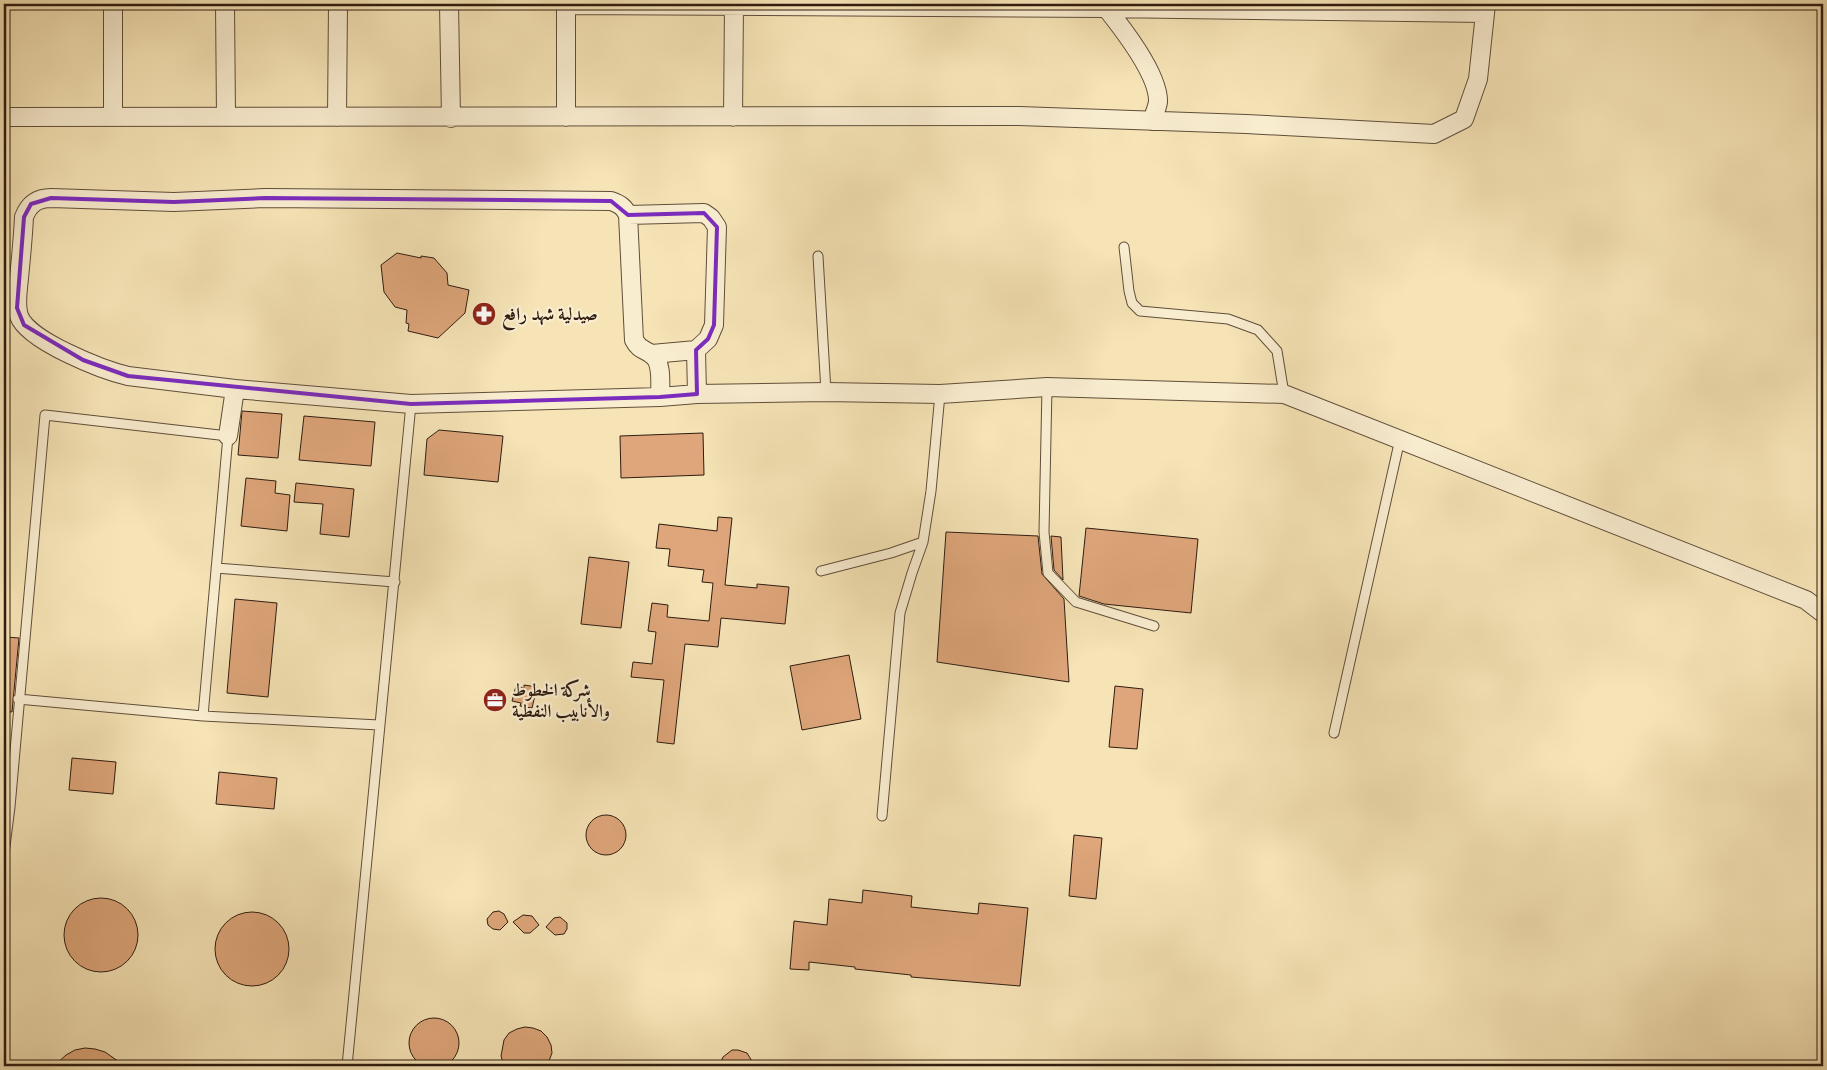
<svg xmlns="http://www.w3.org/2000/svg" width="1827" height="1070" font-family="'IM FELL English',Amiri,serif">
	<style>
		.building { fill: #dea67a; stroke: #2e1c11 }
		.lines { fill: none; stroke-linecap: round; stroke-linejoin: round }
		.service-casing { stroke: #604e3a; stroke-width: 11 }
		.minor-casing { stroke: #604e3a; stroke-width: 20 }
		.service { stroke: #f9edd0; stroke-width: 9 }
		.minor { stroke: #f9edd0; stroke-width: 18 }
		.marked { fill: none; stroke: #7b2cbf; stroke-width: 4; stroke-linejoin: round }
		.labels { text-anchor: middle; stroke-width: 4.5; stroke-linejoin: round; paint-order: stroke }
		.poi-label { font-size: 18px; font-weight: bold; fill: #2e1c11; stroke: #f9edd0; text-anchor: start }
	</style>
	<rect width="100%" height="100%" fill="#f6e4b6"/>
	<filter id="stains"><feTurbulence type="fractalNoise" baseFrequency=".004" numOctaves="4"/><feColorMatrix values="0 0 0 0 .2 0 0 0 0 .09 0 0 0 0 .02 0 0 0 .5 -.17"/></filter>
	<radialGradient id="worn" r=".72"><stop offset=".6" stop-color="#630" stop-opacity="0"/><stop offset="1" stop-color="#630" stop-opacity=".3"/></radialGradient>
	<path class="building" d="M397,253L421,258V256L434,258L447,273L448,285L469,290L465,313L438,338L408,331L409,324L406,323L407,310L395,307L384,292L381,265Z
		M242,411L282,414L278,458L238,455Z
		M304,416L375,422L371,466L299,460Z
		M439,430L503,436L498,482L424,475L427,439Z
		M703,433L704,475L621,478L620,436Z
		M246,478L276,481L275,493L290,495L287,531L241,526Z
		M296,483L354,489L349,537L320,534L323,504L294,502Z
		M718,517L732,518L725,585L757,588V584L789,587L785,624L721,618L718,647L685,644L674,744L657,742L664,680L631,677L633,662L652,664L656,632L648,631L652,603L668,605L667,617L709,621L713,583L702,582L704,570L668,566L670,549L656,548L659,524L717,531Z
		M1086,528L1198,539L1191,613L1104,604L1079,596Z
		M946,532L1038,536L1042,574L1064,599L1069,682L937,662Z
		M1051,536L1061,537L1063,580L1054,570Z
		M589,557L629,562L621,628L581,624Z
		M235,599L277,603L268,697L227,693Z
		M6,637L19,638L12,712L4,711V658Z
		M849,655L861,719L802,730L790,666Z
		M524,685L537,687L532,708L520,706L521,703L512,701L516,686L524,688Z
		M1115,686L1143,689L1137,749L1109,747Z
		M72,758L116,762L113,794L69,790Z
		M219,772L277,778L274,809L216,804Z
		M586 835a20 20 0 1 1 40 0a20 20 0 1 1-40 0Z
		M1074,835L1102,838L1096,899L1069,896Z
		M863,890L912,896L911,907L978,914L979,903L1028,908L1020,986L911,977V975L855,969V967L809,962V970L790,969L794,921L827,925L829,899L862,903Z
		M64 935a37 37 0 1 1 74 0a37 37 0 1 1-74 0Z
		M499,911L504,914L508,922L500,930L493,929L488,925L487,919L493,912Z
		M215 949a37 37 0 1 1 74 0a37 37 0 1 1-74 0Z
		M523,915L532,916L539,925L530,933H524L513,922Z
		M560,917L567,923V929L564,934L555,935L546,927L554,918Z
		M409 1043a25 25 0 1 1 50 0a25 25 0 1 1-50 0Z
		M525,1027L533,1028L541,1031L547,1037L551,1045L552,1053L547,1066H504L501,1056L504,1040L509,1033L517,1029Z
		M85,1048L95,1049L105,1052L125,1066H54L66,1055L75,1050Z
		M732,1050H738L747,1053L755,1066H719L723,1057Z"/>
	<g class="lines">
		<g class="service-casing">
			<path id="service" d="M1124,247L1129,291L1132,303L1140,311L1228,319L1258,330L1277,351L1284,394
				M818,256L826,392
				M1047,387L1044,532L1048,573L1076,602L1154,626
				M216,568L395,582
				M821,571L891,553L923,542
				M18,699L203,716L379,725
				M1334,733L1400,439
				M882,816L900,613L912,573L923,542L931,491L940,394
				M4,854L10,807L45,415L228,436L203,716
				M347,1066L411,404"/>
		</g>
		<g class="minor-casing">
			<path id="minor" d="M225,4L226,117
				M449,4L451,118
				M1103,4C1120,25 1159,74 1158,102C1157,108 1154,115 1152,121
				M566,5L1106,8L1485,13
				M4,117L1019,116L1246,124L1434,134L1464,119L1478,79L1486,4
				M113,117V4
				M337,117L338,4
				M566,117V4
				M733,117L734,4
				M628,215L704,213L711,218L717,227L714,325L708,339L696,350L652,354
				M696,350L697,394
				M660,397C660,386 663,362 652,355C645,349 639,350 634,340L628,215C624,207 620,204 611,201L265,198L174,202L51,198C37,198 29,204 24,217C23,237 21,258 19,278C18,290 15,304 19,316C28,341 103,370 128,376L235,389L411,404L660,397L697,394L826,392L940,394L1047,387L1284,394L1806,600L1823,613
				M228,436L235,389"/>
		</g>
		<use href="#service" class="service"/>
		<use href="#minor" class="minor"/>
	</g>
	<path class="marked" d="M51,198L174,202L265,198L611,201L628,215L704,213L717,227L714,325L708,339L696,350L697,394L660,397L411,404L128,376L83,360L24,325L17,308L24,217L31,204Z"/>
	<defs>
		<g id="pharmacy-disc" transform="scale(1.25)"><circle r="9.5" fill="#8f2418" stroke="#f9edd0"/><path d="M-2-6h4v4h4v4h-4v4h-4v-4h-4v-4h4Z" fill="#fff"/></g>
		<g id="office-disc" transform="scale(1.25)"><circle r="9.5" fill="#8f2418" stroke="#f9edd0"/><path d="M-6-3h4V-5.5h4V-3h4V5H-6ZM-1-4.5V-3h2v-1.5ZM-6 0V1H6V0Z" fill="#fff"/></g>
	</defs>
	<g fill-rule="evenodd">
		<use href="#pharmacy-disc" x="484" y="314"/>
		<use href="#office-disc" x="495" y="700"/>
	</g>
	<g class="labels">
		<g class="poi-label">
			<text x="502" y="320">صيدلية شهد رافع</text>
			<text x="512" y="696">شركة الخطوط<tspan x="512" dy="21">والأنابيب النفطية</tspan></text>
		</g>
	</g>
	<rect width="1827" height="1070" fill="none" stroke="#f6e4b6" stroke-width="20"/>
	<rect x="5" y="5" width="1817" height="1060" fill="none" stroke="#2e1c11" stroke-width="2.5"/>
	<rect x="10" y="10" width="1807" height="1050" fill="none" stroke="#2e1c11"/>
	<rect width="100%" height="100%" filter="url(#stains)"/>
	<rect width="100%" height="100%" fill="url(#worn)"/>
</svg>
